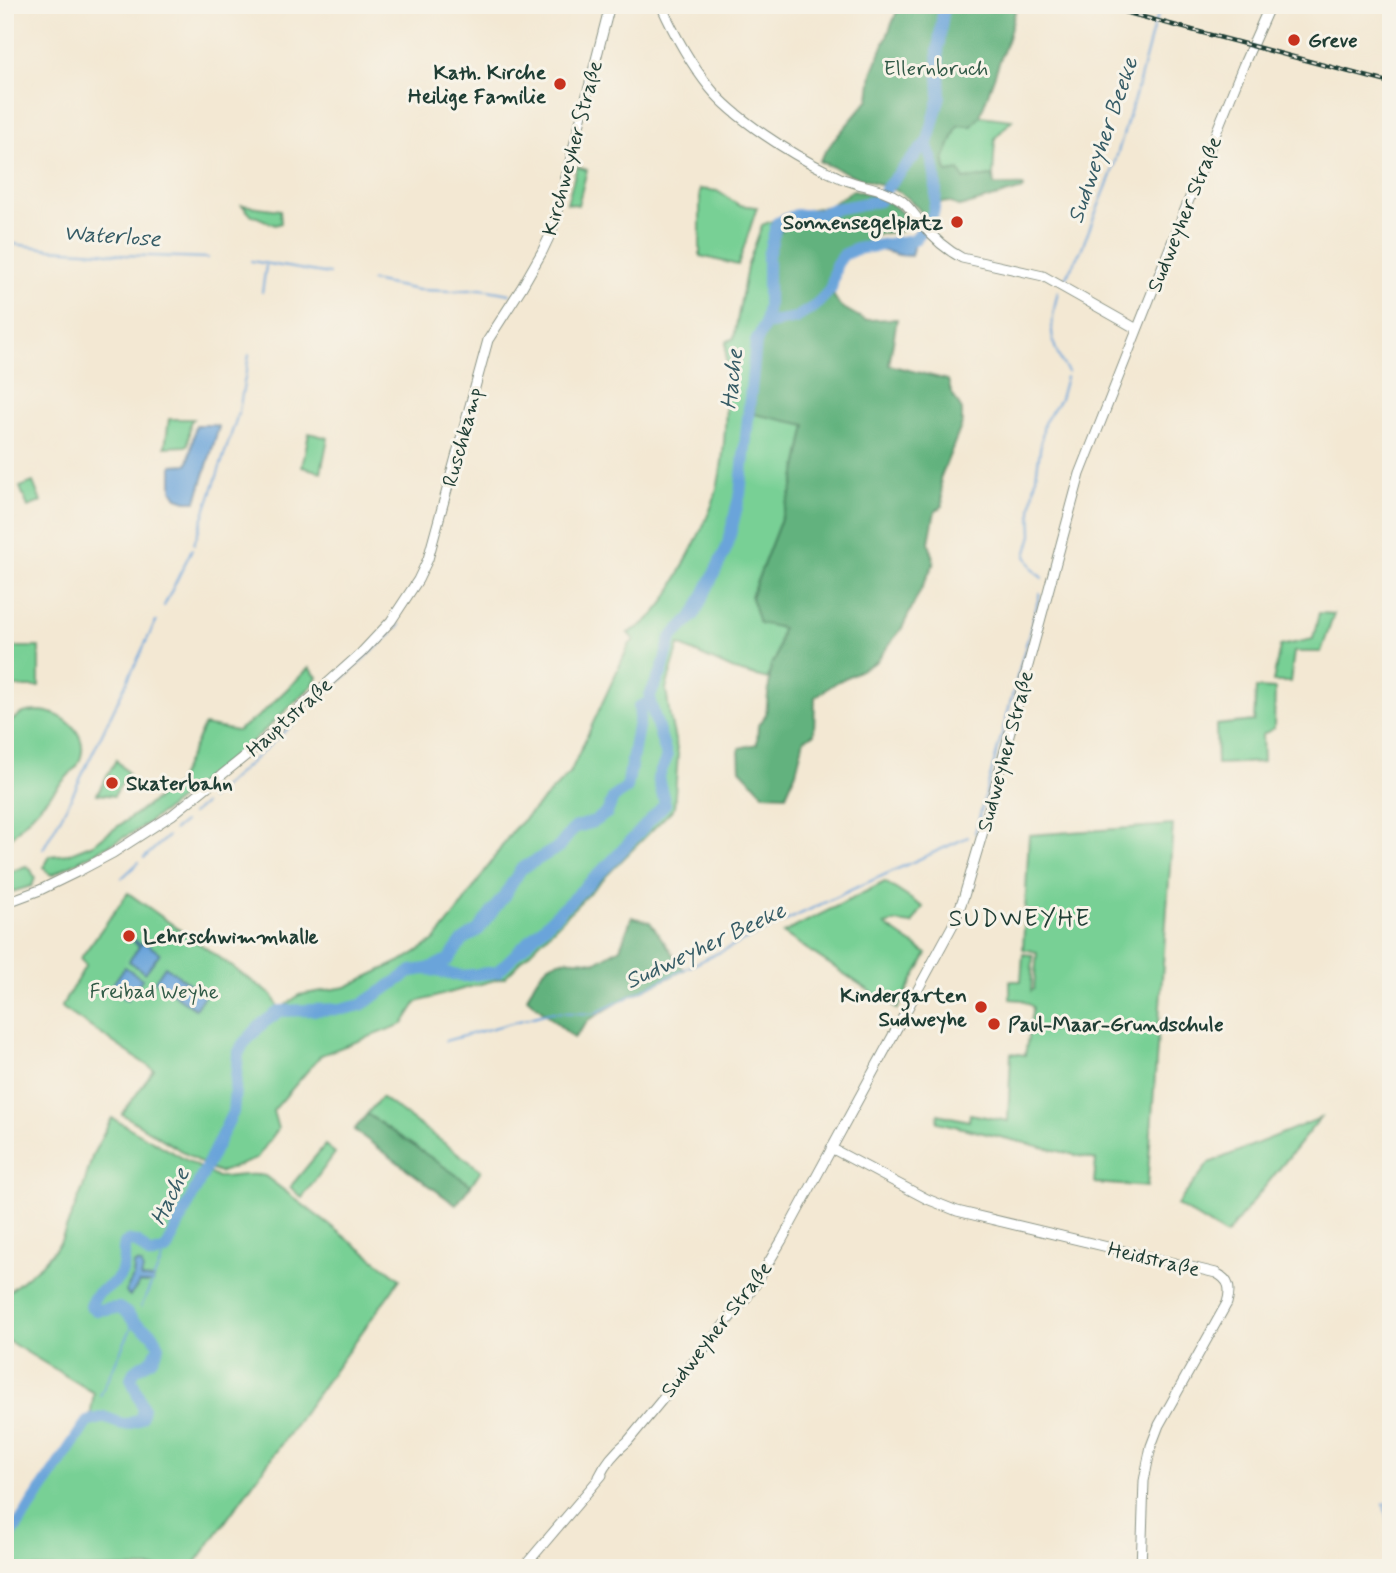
<svg xmlns="http://www.w3.org/2000/svg" width="1396" height="1573" font-family="Mynerve,sans-serif">
	<style>
		.green { fill: #78d095; stroke: #4c8664; stroke-width: 2 }
		.forest { fill: #62b27e; stroke: #407859; stroke-width: 2 }
		.water { fill: #6ba4da; stroke: #457087; stroke-width: 2 }
		.lines { fill: none; stroke-linecap: round; stroke-linejoin: round }
		.stream { stroke: #6ba4da; stroke-width: 2 }
		.river { stroke: #6ba4da; stroke-width: 12 }
		.secondary-casing { stroke: #899284; stroke-width: 11 }
		.secondary { stroke: #fff; stroke-width: 9 }
		.rail-casing { stroke: #1f3d34; stroke-width: 4.5 }
		.rail { stroke: #f7f3e8; stroke-width: 2; stroke-dasharray: 5; stroke-linecap: butt }
		.poi-dot { fill: #c8321e; stroke: #f7f3e8; stroke-width: 2.5 }
		.labels { text-anchor: middle; stroke-width: 6; stroke-linejoin: round; paint-order: stroke }
		.poi-label { font-size: 21px; font-weight: bold; fill: #1f3d34; stroke: #f7f3e8; text-anchor: start }
		.park-label { font-size: 21px; fill: #315a47; stroke: #f7f3e8 }
		.street-label { font-size: 21px; fill: #1f3d34; stroke: #f7f3e8 }
		.water-label { font-size: 23px; font-style: italic; fill: #365c66; stroke: #f7f3e8 }
		.quarter-label { font-size: 24px; letter-spacing: 2px; fill: #1f3d34; stroke: #f7f3e8 }
	</style>
	<rect width="100%" height="100%" fill="#f7f3e8"/>
	<filter id="ink" filterUnits="userSpaceOnUse"><feTurbulence type="fractalNoise" baseFrequency=".0143" numOctaves="2"/><feDisplacementMap in="SourceGraphic" scale="14" xChannelSelector="R" yChannelSelector="G"/><feConvolveMatrix kernelMatrix="1 2 1 2 8 2 1 2 1" color-interpolation-filters="sRGB"/></filter>
	<filter id="wash" filterUnits="userSpaceOnUse"><feTurbulence type="fractalNoise" baseFrequency=".00686" numOctaves="4" result="noise"/><feDisplacementMap in="SourceGraphic" scale="28" xChannelSelector="R" yChannelSelector="G"/><feGaussianBlur stdDeviation="1.57" result="paint"/><feColorMatrix in="noise" values="0 0 0 0 0 0 0 0 0 0 0 0 0 0 0 0 0 1.4 0 .05"/><feComposite in="paint" operator="in"/></filter>
	<g filter="url(#wash)">
		<rect width="100%" height="100%" fill="#f3e8d3"/>
		<path class="green" d="M980,116L1012,120L995,138L993,176L964,179L947,173L944,159L958,125L971,126Z
			M577,167L587,170L578,205L567,203Z
			M700,189L717,191L739,205L757,207L738,265L700,256Z
			M242,205L280,210L281,223L275,225L250,214Z
			M791,213L805,220L787,227L769,256V306L756,358L806,425L793,488L751,596L782,628L776,658L771,665L768,679L734,670L679,645L666,689L670,717L678,754L674,808L505,977L417,1002L403,1024L321,1055L273,1111L278,1129L256,1159L219,1173L212,1170L122,1114L154,1070L61,1007L86,965L80,959L128,893L273,996L279,1010L299,995L346,987L407,958L434,941L457,912L513,830L570,773L629,645L634,640L628,633C659,619 670,593 684,564C695,542 708,520 715,496C728,451 726,389 726,342L734,338L747,267L762,225Z
			M169,419H193L190,423L188,444L186,446L165,447Z
			M309,433L328,438L321,472L302,467Z
			M33,482L41,502L28,507L20,487Z
			M1319,613L1334,614L1321,652H1294L1290,682H1273L1280,646L1313,639Z
			M9,647H39V687H9Z
			M309,668L317,677L312,686L253,741L167,809L136,831L52,875L47,872L44,867L50,856L68,854L93,844L176,785L204,725L237,731L260,715Z
			M1256,688L1275,689L1274,728L1262,735L1263,762L1217,764L1216,725L1254,721Z
			M41,711C68,714 93,738 77,766L5,844V728C18,714 21,711 41,711Z
			M116,760L128,773L114,796L97,794Z
			M1173,825L1147,1187L1094,1183L1096,1160L937,1122L938,1114L969,1121L970,1114L1008,1121L1011,1053L1025,1055L1033,1007L1022,1000L1010,999V981H1021L1023,954L1033,955L1031,991L1034,989L1037,952L1023,949L1029,835Z
			M26,866L31,870L35,878L32,886L5,894V874Z
			M885,882L923,907L912,924L896,922L885,925L927,954L897,1009L783,933Z
			M381,1097L481,1170L471,1185L367,1114Z
			M112,1118L216,1177C233,1178 248,1172 265,1176L400,1279L192,1568H5V1550L44,1494L89,1424L94,1393L5,1339V1295L42,1264L60,1243L83,1188L93,1154Z
			M1320,1118L1226,1235L1177,1205L1209,1163Z
			M325,1145L335,1153L302,1198L290,1187Z"/>
		<path class="forest" d="M898,5H1017L1008,38L980,116L972,126L958,125L944,159L947,172L959,170L964,179L993,176L994,185L1023,186V189L960,207L949,202L933,204L929,218L927,221C909,191 891,188 860,178C846,173 833,167 819,161L833,141L869,99L872,73L898,9Z
			M853,190C881,197 891,199 910,222L901,231L869,235L863,245L839,255L832,269V293L840,306L865,320L897,319L889,365L948,380L951,392L962,410V424L940,479L943,506L935,511L929,542L934,563L902,628L876,662L837,682L815,697L814,734L804,739L796,772L786,795L764,794L740,769L739,748L757,744L758,725L766,715L771,665L776,658L782,628L759,623L751,597L793,488L806,425L754,414L756,358L769,306V256L774,237L787,227L804,220L791,213L829,206Z
			M632,917L650,922L684,970L624,999L589,1020L574,1038L527,998C532,987 537,976 546,968C557,956 581,960 596,962L620,948Z
			M367,1114L471,1185L456,1205L354,1130Z"/>
		<path class="water" d="M906,236L913,237L914,244L911,256L899,255L881,250L882,243Z
			M196,425H213L219,427L196,501H186L177,498L172,489V465L188,464Z
			M135,940L141,945L143,942L160,953L145,973L129,961L139,947L134,942Z
			M165,966L205,995L195,1009L155,981Z
			M125,967L142,979L127,1000L110,988Z
			M136,1263L141,1264L143,1270L141,1278L154,1279L152,1283H140L130,1296L127,1294L126,1291L133,1277L134,1265Z"/>
		<g class="lines">
			<path class="stream" d="M14,244L50,249L101,252L123,255L208,258
				M251,261L329,274
				M371,281L418,290L453,291L482,289L510,294
				M1063,282L1081,250L1111,175L1138,86L1154,25L1163,5
				M1058,291C1050,324 1047,343 1068,372
				M262,292L266,266
				M194,544L239,411L249,355
				M1042,578L1034,570L1026,556L1032,535L1031,510L1044,423L1060,399L1066,377
				M164,606L192,549
				M396,629L400,624
				M312,706L392,633
				M110,717L156,621
				M210,799L307,711
				M192,814L204,804
				M174,830L184,822
				M975,833L1040,593
				M43,849L69,802L109,719
				M144,858L168,836
				M122,878L139,862
				M445,1041L552,1012L594,1014L703,960L853,889L968,837
				M141,1307L166,1250
				M100,1396L134,1322
				M87,1422L92,1413
				M1391,1503L1384,1504L1391,1539"/>
			<path class="river" d="M765,324L796,318L815,306L831,289L836,265L843,255L856,249L914,240L929,223L931,221C937,201 938,184 933,163C931,155 926,150 928,141
				M427,969L448,960L463,940L478,930L504,896L521,869L559,847L574,828L593,822L607,813L613,798L627,788L640,716L639,707L650,702
				M5,1544L87,1422L104,1417C121,1424 125,1428 141,1418L143,1408L131,1378L135,1370L153,1359L159,1346L153,1334L134,1322L128,1314L119,1308L96,1310L91,1306C95,1287 110,1291 119,1277C125,1269 124,1257 124,1248L125,1243L129,1241L137,1242L150,1255L166,1250L233,1112L238,1054L243,1044L263,1023L280,1011L344,1009L361,1005L412,971L426,969L463,976L497,972L613,860L665,804L658,778L667,757L650,702V695L662,671L671,638L694,615L727,547L740,494L756,342L765,324L768,306V256L777,223L796,215H817L834,209L879,201L888,186L928,141L940,96L938,50L944,5"/>
		</g>
	</g>
	<g filter="url(#ink)">
		<g class="lines">
			<g class="secondary-casing">
				<path id="secondary" d="M661,5C674,34 690,63 710,88C734,118 791,154 826,171C833,174 839,178 846,180C864,187 884,188 901,200C909,206 915,216 922,224C933,238 945,249 962,258L1043,276L1137,329
					M5,903L40,890L81,870L113,853L172,815L254,749L361,653L391,621L418,580L428,559L488,340L522,287L542,252L552,231L610,5
					M831,1148L927,1199L957,1211L1216,1273C1230,1280 1231,1289 1227,1303L1159,1425L1151,1446L1144,1481L1141,1568
					M599,1477C606,1462 616,1451 628,1441L747,1297L757,1282L782,1240L955,921L964,896L982,835L1080,474L1176,232L1243,66L1270,5
					M523,1568L602,1475"/>
			</g>
			<use href="#secondary" class="secondary"/>
			<g class="rail-casing">
				<path id="rail" d="M1098,5L1391,83"/>
			</g>
			<use href="#rail" class="rail"/>
		</g>
	</g>
	<g class="poi-dot">
		<circle cx="1294" cy="40" r="7"/>
		<circle cx="560" cy="84" r="7"/>
		<circle cx="957" cy="222" r="7"/>
		<circle cx="112" cy="783" r="7"/>
		<circle cx="129" cy="936" r="7"/>
		<circle cx="981" cy="1007" r="7"/>
		<circle cx="994" cy="1024" r="7"/>
	</g>
	<g class="labels">
		<g class="poi-label">
			<text x="1308" y="47">Greve</text>
			<text x="546" y="79" text-anchor="end">Kath. Kirche<tspan x="546" dy="24">Heilige Familie</tspan></text>
			<text x="943" y="229" text-anchor="end">Sonnensegelplatz</text>
			<text x="126" y="790">Skaterbahn</text>
			<text x="143" y="943">Lehrschwimmhalle</text>
			<text x="967" y="1002" text-anchor="end">Kindergarten<tspan x="967" dy="24">Sudweyhe</tspan></text>
			<text x="1008" y="1031">Paul-Maar-Grundschule</text>
		</g>
		<g class="park-label">
			<text x="936" y="75">Ellernbruch</text>
			<text x="154" y="998">Freibad Weyhe</text>
		</g>
		<g class="street-label">
			<text transform="translate(572 148) rotate(-75)" y="7">Kirchweyher Straße</text>
			<text transform="translate(1184 214) rotate(-68)" y="7">Sudweyher Straße</text>
			<text transform="translate(462 437) rotate(-75)" y="7">Ruschkamp</text>
			<text transform="translate(289 717) rotate(-42)" y="7">Hauptstraße</text>
			<text transform="translate(1005 751) rotate(-75)" y="7">Sudweyher Straße</text>
			<text transform="translate(1154 1259) rotate(13)" y="7">Heidstraße</text>
			<text transform="translate(716 1329) rotate(-52)" y="7">Sudweyher Straße</text>
		</g>
		<g class="water-label">
			<text transform="translate(1102 140) rotate(-71)" y="8">Sudweyher Beeke</text>
			<text transform="translate(112 235) rotate(4)" y="8">Waterlose</text>
			<text transform="translate(731 379) rotate(-84)" y="8">Hache</text>
			<text transform="translate(705 945) rotate(-25)" y="8">Sudweyher Beeke</text>
			<text transform="translate(169 1196) rotate(-64)" y="8">Hache</text>
		</g>
		<g class="quarter-label">
			<text x="1020" y="926">SUDWEYHE</text>
		</g>
	</g>
	<rect width="1396" height="1573" fill="none" stroke="#f7f3e8" stroke-width="28"/>
</svg>
